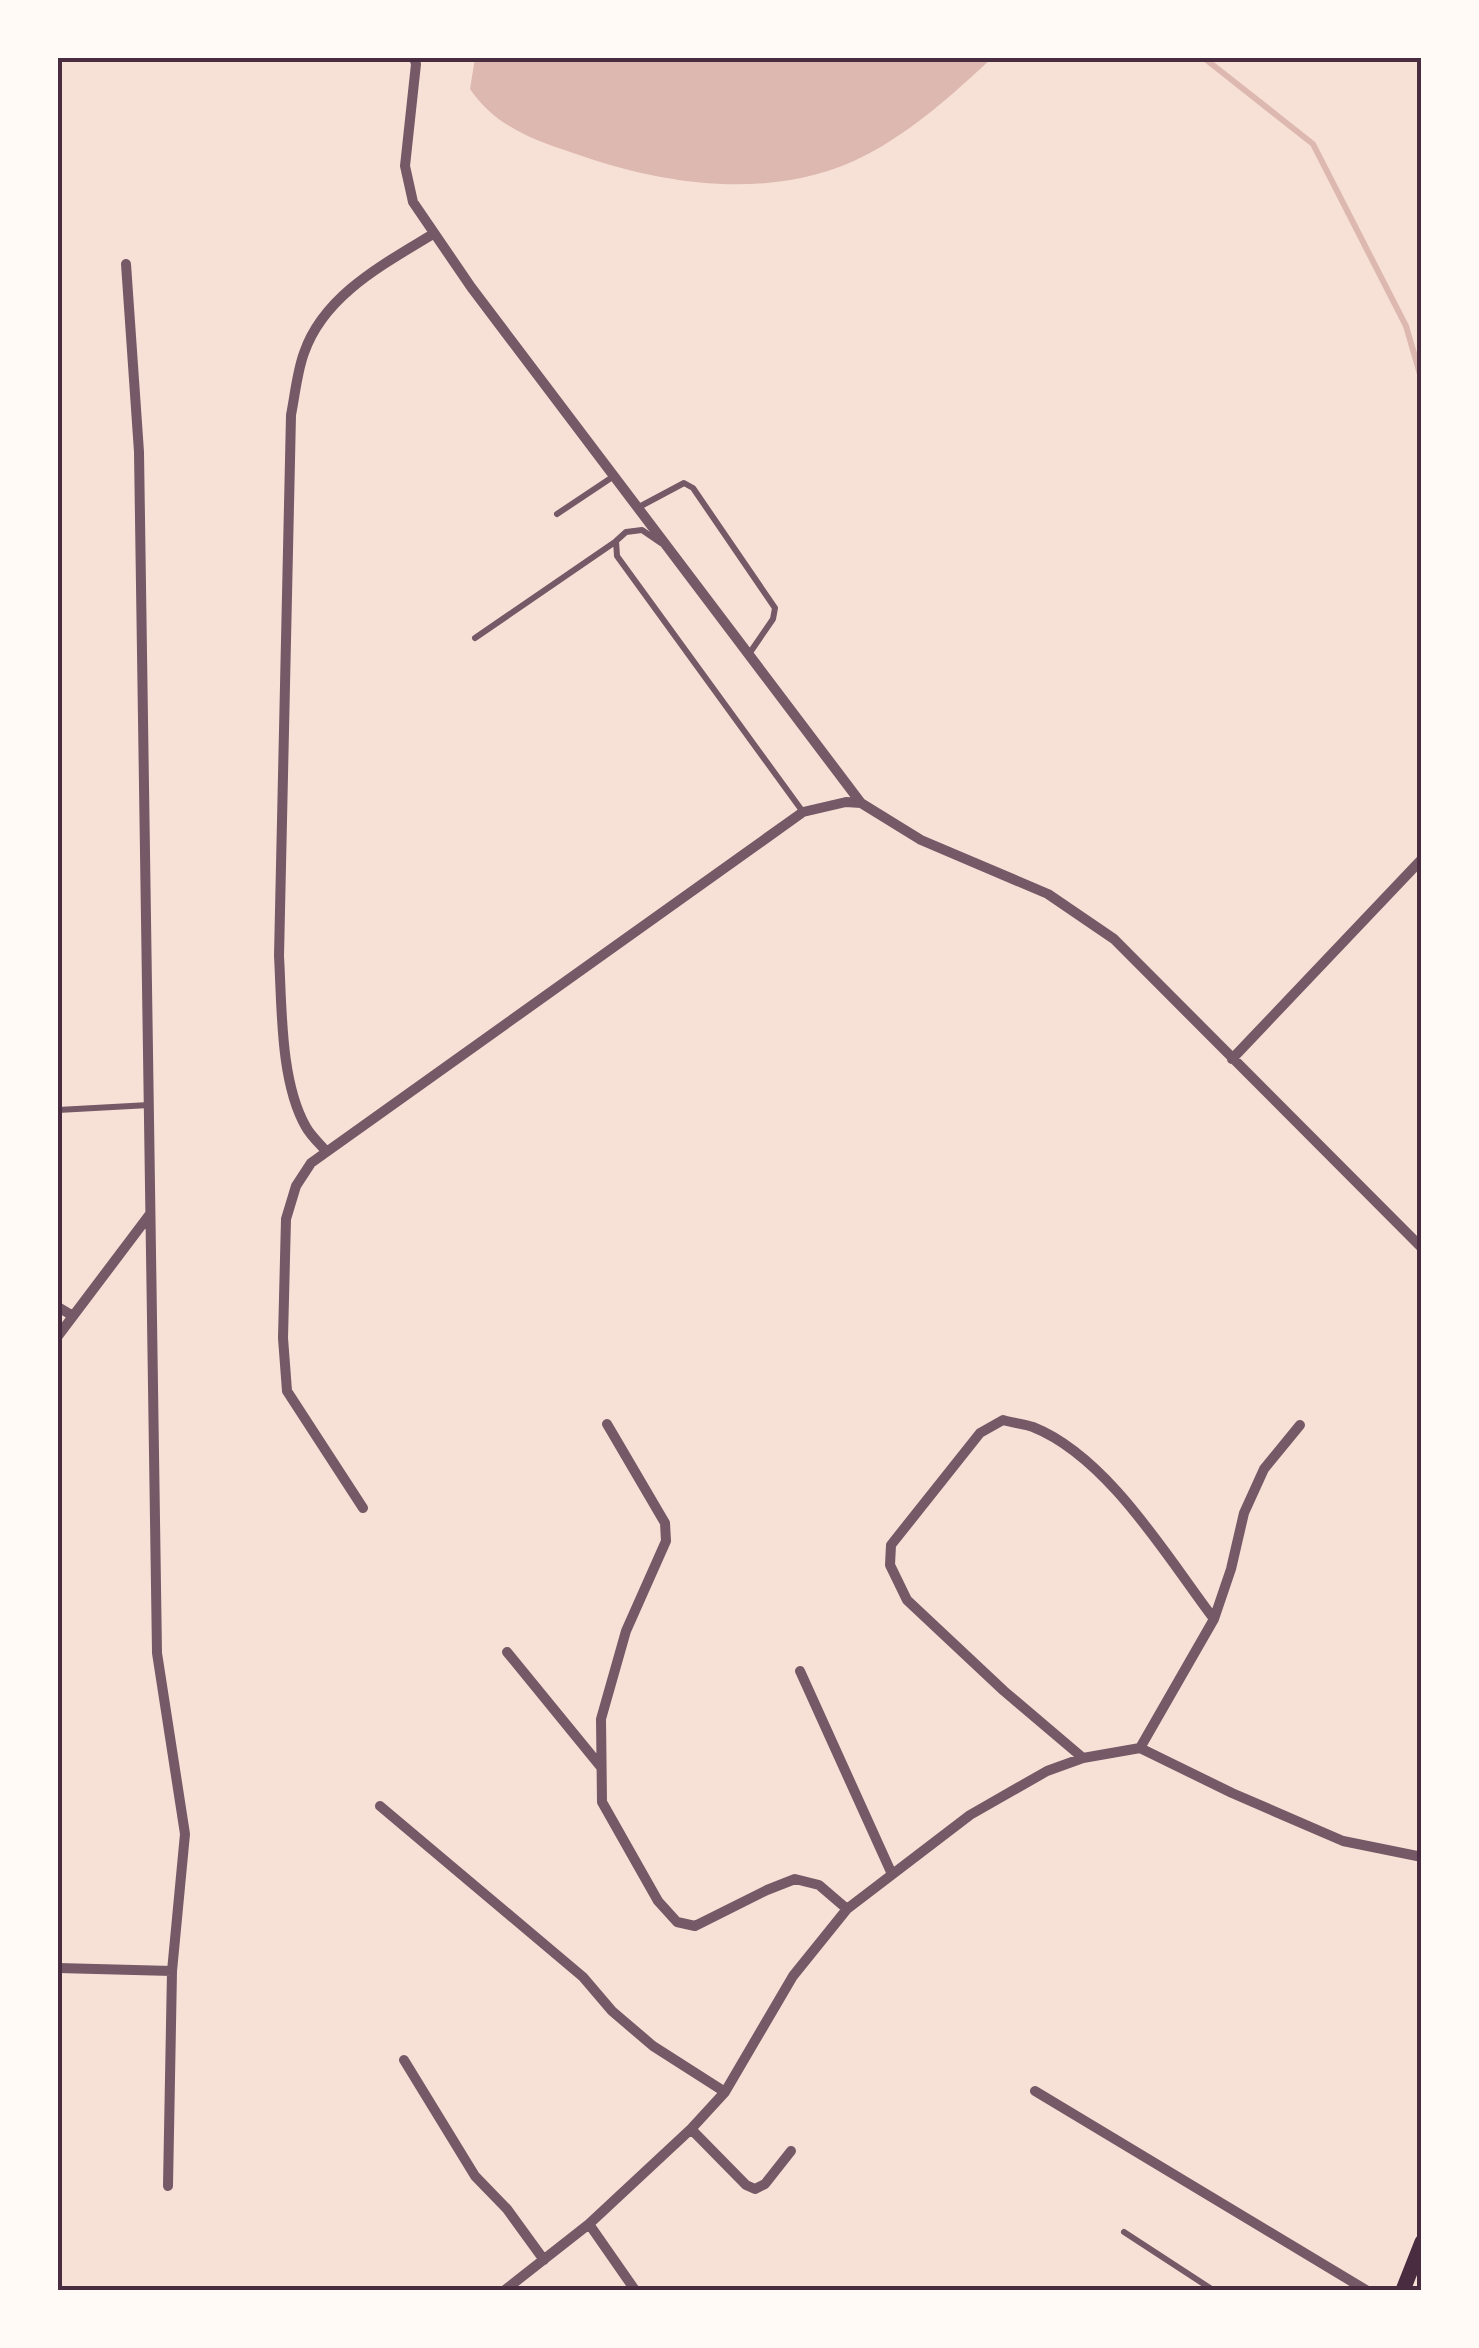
<svg xmlns="http://www.w3.org/2000/svg" width="1479" height="2348" font-family="Arial,sans-serif">
	<style>
		.water { fill: #dcb8b0 }
		.lines { fill: none; stroke-linecap: round; stroke-linejoin: round }
		.stream { stroke: #dcb8b0; stroke-width: 6 }
		.service { stroke: #755966; stroke-width: 6 }
		.minor { stroke: #755966; stroke-width: 10 }
		.secondary { stroke: #4a2c40; stroke-width: 15 }
		.neatline { fill: none; stroke: #4a2c40; stroke-width: 4 }
	</style>
	<rect width="100%" height="100%" fill="#f7e1d7"/>
	<path class="water" d="M475,58H992C953,94 914,130 866,155C781,200 673,187 585,157C540,142 498,130 470,89Z"/>
	<g class="lines">
		<path class="stream" d="M1204,58L1313,144L1406,326L1422,381"/>
		<path class="service" d="M639,507L684,483L693,488L775,608L773,619L749,654
			M557,514L614,476
			M661,543L642,530L626,532L616,541L617,556L803,812
			M475,638L615,542
			M58,1110L149,1105
			M1124,2232L1213,2290"/>
		<path class="minor" d="M414,58L416,64L405,166L413,202L471,287L861,803L921,840L1048,894L1114,939L1422,1248
			M126,264L139,452L157,1653L185,1834L172,1971L168,2186
			M1232,1059L1422,859
			M326,1151C320,1144 311,1136 306,1127C280,1082 282,1007 279,956L291,415C295,395 297,372 304,353C324,295 384,264 433,234
			M58,1307L73,1316
			M58,1336L150,1214
			M607,1424L665,1523L666,1541L626,1631L601,1719L602,1802L658,1901L677,1922L695,1926L767,1890L795,1879L819,1885L847,1909
			M363,1508L287,1391L283,1338L286,1219L296,1186L311,1163L803,812L846,802L861,803
			M507,1652L601,1767
			M800,1671L891,1872
			M1140,1748L1214,1619L1231,1569L1244,1513L1264,1469L1300,1425
			M1140,1748L1232,1793L1343,1841L1422,1857
			M1083,1758L1004,1691L907,1600L890,1565L891,1545L980,1433L1003,1420C1013,1423 1024,1424 1033,1427C1108,1457 1167,1557 1214,1619
			M380,1806L583,1977L612,2011L653,2046L725,2092
			M58,1968L172,1971
			M404,2060L475,2176L507,2209L544,2260
			M1035,2091L1366,2290
			M691,2129L746,2185L755,2189L765,2184L791,2151
			M589,2224L635,2290
			M505,2290L589,2224L691,2129L725,2092L793,1976L847,1909L970,1815L1047,1771L1083,1758L1140,1748"/>
		<path class="secondary" d="M1403,2290L1422,2242"/>
	</g>
	<rect width="1479" height="2348" fill="none" stroke="#fffaf5" stroke-width="120"/>
	<rect x="60" y="60" width="1359" height="2228" class="neatline"/>
</svg>
